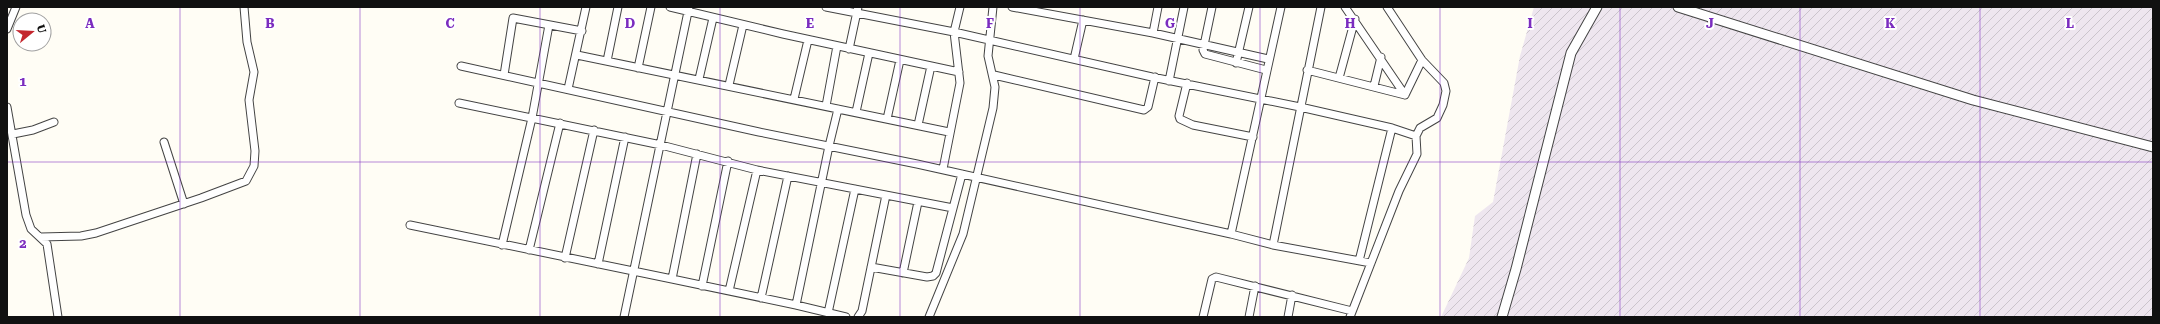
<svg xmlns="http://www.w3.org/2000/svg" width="2160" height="324" font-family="'Roboto Serif',serif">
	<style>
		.industrial { fill: url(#industrial-furrows) }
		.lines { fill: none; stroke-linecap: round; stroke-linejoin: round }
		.minor-casing { stroke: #444; stroke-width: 9 }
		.tertiary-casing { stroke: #444; stroke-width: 11 }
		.minor { stroke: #fff; stroke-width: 7 }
		.tertiary { stroke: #fff; stroke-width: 9 }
		.grid { fill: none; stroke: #7b2cbf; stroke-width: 1; stroke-opacity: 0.55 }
		.grid-label { font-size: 13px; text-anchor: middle; font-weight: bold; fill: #7b2cbf; stroke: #fff; stroke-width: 4; stroke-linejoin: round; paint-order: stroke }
	</style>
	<defs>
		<pattern id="industrial-furrows" width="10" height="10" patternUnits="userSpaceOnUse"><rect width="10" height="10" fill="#eee6ef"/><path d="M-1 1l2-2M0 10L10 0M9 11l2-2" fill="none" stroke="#cbc4cc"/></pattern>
	</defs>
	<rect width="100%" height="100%" fill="#fffdf5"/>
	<path class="industrial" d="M1534,7H2153V317H1441L1469,258L1475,216L1493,202L1520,56Z"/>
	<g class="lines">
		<g class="minor-casing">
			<path id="minor" d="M670,7L783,34L959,72
				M826,7L954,32L1152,77L1300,107L1392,128L1416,136
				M1012,7L1153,33L1268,59
				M1212,7L1203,50L1205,54L1266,70
				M1281,7L1231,234L1273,245L1371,263
				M1345,7L1405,95
				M7,29L16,7
				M1153,33L1158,7
				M849,49L858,7
				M577,55L949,132
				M1074,59L1083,20
				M607,61L618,7
				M1236,63L1249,7
				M461,66L759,132L917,164L1231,234
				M638,68L651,7
				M1307,70L1405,95L1422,60
				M504,75L513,18L582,31
				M994,75L1144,110L1148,107L1155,77
				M1339,78L1355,19
				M699,79L713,18
				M1169,81L1184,7
				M1187,83L1179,116L1180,119L1193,125L1253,137
				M729,85L743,25
				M1374,86L1381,57
				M568,89L586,7
				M794,99L808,40
				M459,103L661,145L757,170L953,208
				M826,106L837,46
				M7,107L26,215L31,229L47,244L58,317
				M856,112L869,53
				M887,119L900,60
				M918,125L931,66
				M13,134L33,130L54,122
				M164,142L184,204
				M697,154L672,279L796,305L846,317
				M943,169L960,83L954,32L960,7
				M410,225L672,279
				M41,237L81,236L96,233L201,198L246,181L254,166L255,151L249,100L254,72L247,42L244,7
				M502,245L532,118L549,25
				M1273,245L1321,7
				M529,250L560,123
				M565,258L594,130
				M1359,261L1392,128
				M598,264L625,137
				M871,267L927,277L933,276L936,273L962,174
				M903,273L918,202
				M702,286L728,161
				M729,291L757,170
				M761,298L788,176
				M796,305L829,146L838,109
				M828,313L855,189
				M624,317L689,7
				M858,317L862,311L886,195
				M929,317L963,234L993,108L995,87L988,56L993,7
				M1203,317L1212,279L1216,277L1352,311
				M1249,317L1255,286
				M1288,317L1292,295
				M1350,317L1399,191L1417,154L1416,136L1420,128L1437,118L1443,105L1446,91L1444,83L1422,60L1387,7"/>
		</g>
		<g class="tertiary-casing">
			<path id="tertiary" d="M1678,7L1973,100L2153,147
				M1502,317L1516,269L1571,53L1597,7"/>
		</g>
		<use href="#minor" class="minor"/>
		<use href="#tertiary" class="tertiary"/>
	</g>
	<path class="grid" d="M180,7V317M360,7V317M540,7V317M720,7V317M900,7V317M1080,7V317M1260,7V317M1440,7V317M1620,7V317M1800,7V317M1980,7V317M7,162H2153"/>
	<g class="grid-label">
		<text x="90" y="28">A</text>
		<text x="270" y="28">B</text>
		<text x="450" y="28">C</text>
		<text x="630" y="28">D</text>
		<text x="810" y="28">E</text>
		<text x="990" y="28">F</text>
		<text x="1170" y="28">G</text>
		<text x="1350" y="28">H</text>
		<text x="1530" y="28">I</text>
		<text x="1710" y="28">J</text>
		<text x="1890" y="28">K</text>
		<text x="2070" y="28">L</text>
		<text x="23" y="86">1</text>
		<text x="23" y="248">2</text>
	</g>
	<rect width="2160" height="324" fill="none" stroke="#111111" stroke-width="16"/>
	<g transform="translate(32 32) rotate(72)"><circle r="19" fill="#ffffff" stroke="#a0a0a0"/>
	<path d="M0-3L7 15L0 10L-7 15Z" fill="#c4262e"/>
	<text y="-6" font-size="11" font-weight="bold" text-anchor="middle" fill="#111111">U</text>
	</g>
</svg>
